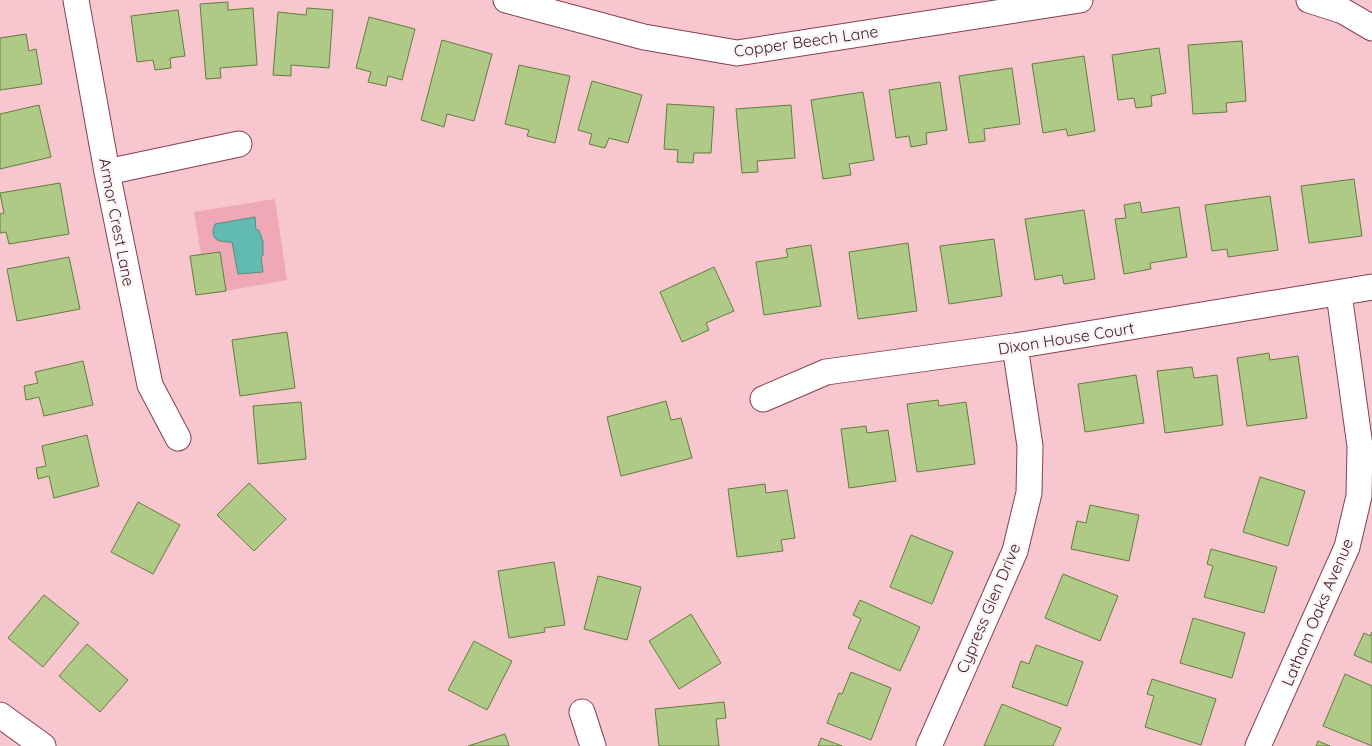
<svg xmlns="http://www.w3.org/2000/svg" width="1372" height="746" font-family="Quicksand,sans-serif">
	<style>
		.pitch { fill: #eea8b6 }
		.water { fill: #62bbb1; stroke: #568b86 }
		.building { fill: #afca86; stroke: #657c3c }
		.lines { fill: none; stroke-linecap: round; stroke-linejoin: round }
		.street-casing { stroke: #844051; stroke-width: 27 }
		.street { stroke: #fff; stroke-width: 25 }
		.labels { text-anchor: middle; stroke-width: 5; stroke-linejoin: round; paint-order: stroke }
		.street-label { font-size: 16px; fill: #391b22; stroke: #fcf4f5 }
	</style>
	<rect width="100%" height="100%" fill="#f7c6cf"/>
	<path class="pitch" d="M275,199L287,280L226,291L220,252L201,254L194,212Z"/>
	<path class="water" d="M255,217L256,230H259L263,242V255L261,257L263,272L238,274L232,242C218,242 209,240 215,224Z"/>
	<path class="building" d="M228,2V10L253,8L257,65L220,68L221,78L206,79L200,4Z
		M307,8L333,10L329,68L291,65V76L273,75L278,12L306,15Z
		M178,10L185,56L170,58L171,68L155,70L153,60L137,62L131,16Z
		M369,17L415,29L402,80L388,76L386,86L368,82L371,72L356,68Z
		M26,34L29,51L36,49L42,84L0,90V38Z
		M442,40L492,54L474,121L447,114L444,127L421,120Z
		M1242,41L1246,101L1226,103L1227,112L1193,114L1188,45Z
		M1159,48L1166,93L1151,96L1152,106L1136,108L1134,98L1118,100L1112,55Z
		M1084,56L1095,131L1068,136L1066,129L1043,133L1032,64Z
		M519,65L570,76L555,143L527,136L529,130L505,124Z
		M1012,68L1020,124L984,129L985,141L969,143L959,76Z
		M592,81L642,95L628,143L609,138L605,148L589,144L592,134L578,130Z
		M940,82L947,130L926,133L927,144L911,147L909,136L896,138L889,90Z
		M863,92L874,160L849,164L851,175L823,179L811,100Z
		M667,104L714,107L711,153H694L693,163L677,162L678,150L664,149Z
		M39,105L51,157L0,169V114Z
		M791,105L795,158L757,161L758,172L742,173L736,109Z
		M1354,179L1362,236L1309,243L1301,186Z
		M60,183L69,234L9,244L6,232L0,233V214L4,213L0,193Z
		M1270,196L1278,250L1228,257L1227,249L1212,251L1205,205Z
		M1140,202L1142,213L1179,207L1187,257L1150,263L1151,269L1124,274L1115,219L1126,218L1124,205Z
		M1084,210L1095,279L1064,284L1062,275L1035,280L1025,219Z
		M994,239L1002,296L949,304L940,246Z
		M908,243L917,311L858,319L849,252Z
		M811,245L821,306L764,315L756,262L788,257L786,249Z
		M220,252L226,291L196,295L190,256Z
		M69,257L80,309L17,321L7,269Z
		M714,267L734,311L706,323L709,330L682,342L660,292Z
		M287,332L295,388L240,396L232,340Z
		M1269,353L1270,360L1298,356L1307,418L1247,426L1237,358Z
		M83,361L93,405L44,416L39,397L26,400L24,386L38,383L35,372Z
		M1192,367L1194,378L1217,375L1223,425L1165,433L1157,371Z
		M1136,375L1144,423L1085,432L1078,384Z
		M938,400L939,406L966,402L975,464L917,472L907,404Z
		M666,401L671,420L681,418L692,458L621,476L607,417Z
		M301,402L306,459L258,464L253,406Z
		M866,426L867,433L888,430L896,481L849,488L841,429Z
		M87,435L99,486L54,498L49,476L38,479L36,468L46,466L42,446Z
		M1260,477L1305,491L1288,546L1243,532Z
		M249,483L286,519L254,551L217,515Z
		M765,484L766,493L787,490L795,538L781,540L783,551L737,557L728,489Z
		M138,502L180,525L153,574L111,552Z
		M1090,505L1139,515L1129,561L1071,549L1077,521L1086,523Z
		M911,535L953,552L932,604L890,587Z
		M1211,549L1277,567L1264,613L1204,597L1213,566L1207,564Z
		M554,562L565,625L544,628L545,632L509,638L498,571Z
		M1063,574L1118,596L1100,641L1045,618Z
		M598,576L641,587L627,640L584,629Z
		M44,595L79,623L43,667L8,638Z
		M860,600L920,627L900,671L848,648L861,619L853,615Z
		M691,614L721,663L679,689L649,641Z
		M1193,618L1245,633L1232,678L1180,663Z
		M1372,632V663L1354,655L1364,633L1370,636Z
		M474,641L512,661L487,710L448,690Z
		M87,644L128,680L100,712L59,676Z
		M1036,645L1083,662L1067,706L1012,687L1021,661L1029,664Z
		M851,672L891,688L871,740L827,723L839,693L842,694Z
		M1345,674L1372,686V746L1323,726Z
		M1152,679L1216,699L1201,745L1145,727L1154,696L1147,694Z
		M724,702L726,718L716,719L719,746H659L655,709Z
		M1002,704L1061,728L1053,746H984Z
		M505,734L509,746H468Z
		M821,738L842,746H818Z
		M1318,741L1330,746H1316Z"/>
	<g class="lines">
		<g class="street-casing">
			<path id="street" d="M76,0L107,172L150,385L178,438
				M506,0L644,37L737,53L1080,0
				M1309,0L1343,11L1372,28
				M107,172L239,144
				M763,399L826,372L1015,346L1372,287
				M582,712L593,746
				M0,715L43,746
				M929,746L1015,551L1029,493L1030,446L1015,346
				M1258,746L1347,547L1359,496L1360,446L1339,294"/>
		</g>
		<use href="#street" class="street"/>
	</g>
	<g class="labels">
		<g class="street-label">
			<text transform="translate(806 41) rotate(-8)" y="6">Copper Beech Lane</text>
			<text transform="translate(117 222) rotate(79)" y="6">Armor Crest Lane</text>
			<text transform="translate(1066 338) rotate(-9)" y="6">Dixon House Court</text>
			<text transform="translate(988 608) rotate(-67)" y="6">Cypress Glen Drive</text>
			<text transform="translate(1317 612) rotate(-67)" y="6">Latham Oaks Avenue</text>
		</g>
	</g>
</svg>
